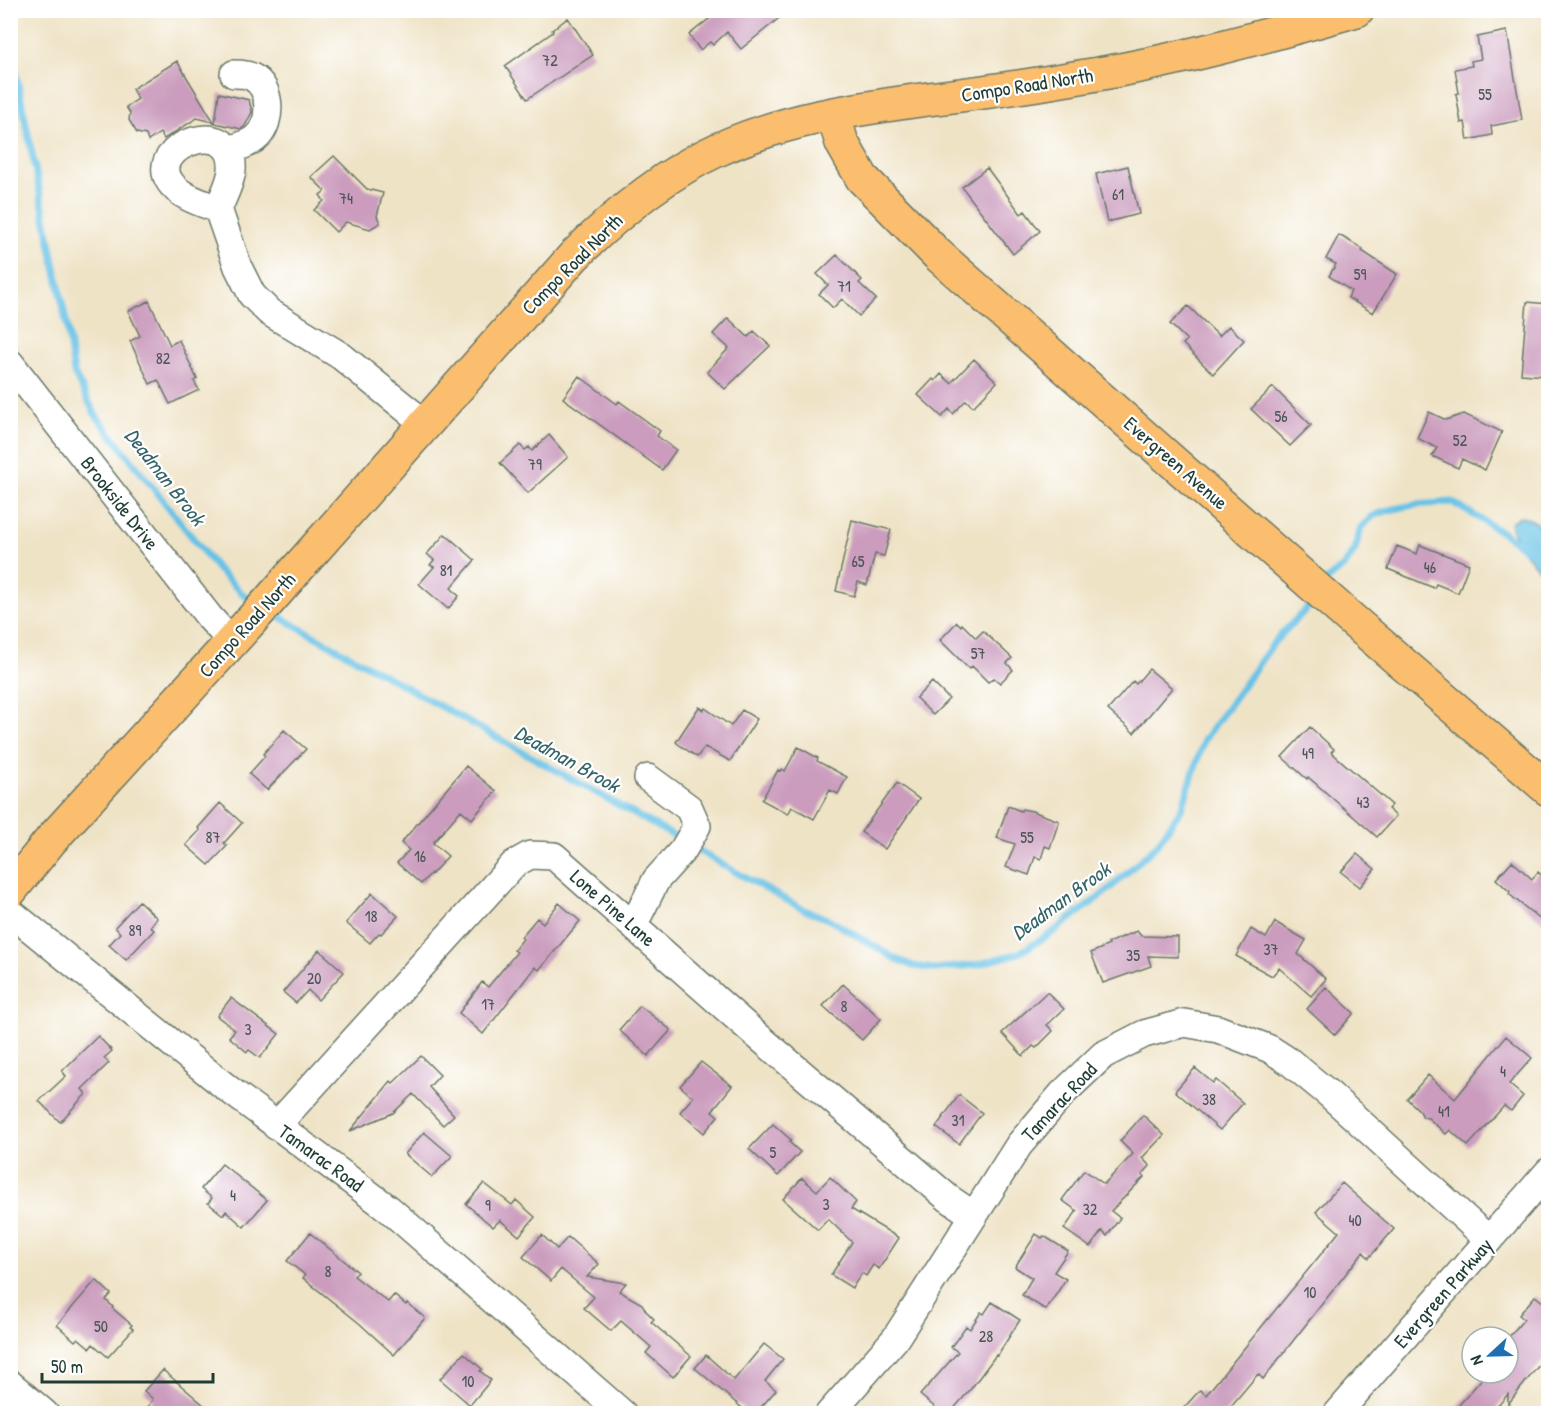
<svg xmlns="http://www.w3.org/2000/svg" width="1559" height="1424" font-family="'Patrick Hand',sans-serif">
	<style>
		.water { fill: #68c2e6; stroke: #44808d; stroke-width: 1.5 }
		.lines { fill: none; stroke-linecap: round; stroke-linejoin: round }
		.stream { stroke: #68c2e6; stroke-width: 7 }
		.building { fill: #cb9cbe }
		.minor-casing { stroke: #687767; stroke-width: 30 }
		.major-casing { stroke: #687767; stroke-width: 36 }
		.minor { stroke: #fff; stroke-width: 27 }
		.major { stroke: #fbbe6e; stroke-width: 33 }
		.labels { text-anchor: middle; stroke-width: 4.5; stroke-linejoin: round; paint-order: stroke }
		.number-label { font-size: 16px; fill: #4a5556 }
		.street-label { font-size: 20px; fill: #1f3d34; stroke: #fff }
		.water-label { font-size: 21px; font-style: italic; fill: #356569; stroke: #fff }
	</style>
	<rect width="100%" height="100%" fill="#fff"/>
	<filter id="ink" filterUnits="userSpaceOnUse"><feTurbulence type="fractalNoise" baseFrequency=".0167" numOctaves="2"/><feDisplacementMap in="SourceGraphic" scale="12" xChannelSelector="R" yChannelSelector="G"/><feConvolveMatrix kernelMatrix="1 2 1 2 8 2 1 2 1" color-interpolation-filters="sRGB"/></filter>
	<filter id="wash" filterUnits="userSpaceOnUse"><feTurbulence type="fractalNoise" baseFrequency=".008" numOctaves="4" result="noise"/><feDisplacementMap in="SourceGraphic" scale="24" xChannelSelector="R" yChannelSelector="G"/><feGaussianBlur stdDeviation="1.35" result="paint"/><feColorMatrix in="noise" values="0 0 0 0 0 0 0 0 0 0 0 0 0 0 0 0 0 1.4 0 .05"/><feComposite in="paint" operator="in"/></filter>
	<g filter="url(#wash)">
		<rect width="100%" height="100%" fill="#efe3c6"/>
		<path class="water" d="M1518,517C1524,517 1527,518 1532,520C1555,532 1549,556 1548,578C1536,568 1509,538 1511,522Z"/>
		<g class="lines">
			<path class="stream" d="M10,45L67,326L74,373L95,414L218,570L246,597L256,604
				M1327,580L1344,566L1355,550L1361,527L1373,516L1389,510L1414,505L1452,502L1505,534L1527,551
				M271,612L681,840
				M690,846L764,888L805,910L830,920L896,959L913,966L935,969L975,965L1019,953L1053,932L1107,891L1157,845L1182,808L1204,740L1275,641L1311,604"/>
		</g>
		<g id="blocks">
			<path class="building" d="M720,10H789L741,49L727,32L713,45L710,42L700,50L689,35Z
				M568,18L593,55L527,99L505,66L553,32L552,30Z
				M1507,31L1522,120L1491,126L1492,135L1468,140L1465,122L1461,123L1456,94L1459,93L1455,69L1472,66L1471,61L1481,59L1477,37Z
				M177,61L214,122L197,118L164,139L160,133L148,141L146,135L137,133L129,120L130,113L126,107L138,99L132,89Z
				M219,93L249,100L252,112L245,126L241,129L215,123Z
				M334,156L367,189L383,193L377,216L380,223L370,229L346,222L336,232L314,210L324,201L320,195L325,191L311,177Z
				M1128,166L1139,214L1107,222L1096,174Z
				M987,168L1021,214L1025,211L1040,231L1013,254L962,187Z
				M1339,235L1363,249L1362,251L1397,274L1373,313L1348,298L1351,291L1329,276L1336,264L1326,259Z
				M837,255L862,280L859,283L876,299L859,316L842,299L833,308L819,294L828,285L817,274Z
				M149,301L170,345L179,340L197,379L194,381L199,390L170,404L158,380L150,384L130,341L140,336L128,311Z
				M1527,302L1548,304V349L1545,376L1521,374Z
				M1188,306L1219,336L1229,326L1244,340L1213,374L1183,344L1187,340L1170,324Z
				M728,318L748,337L754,331L770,346L725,389L707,372L729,348L713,334Z
				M974,359L997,382L973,407L966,400L953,414L949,409L942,417L918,395L933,379L935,381L941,374L951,383Z
				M579,376L617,404L619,401L660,431L657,436L676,450L662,470L563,398Z
				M1273,387L1311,425L1290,446L1251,409Z
				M1429,412L1446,420L1464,414L1502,432L1485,470L1462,459L1458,468L1432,456L1437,448L1417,438Z
				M549,435L568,457L528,493L500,463L520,445L525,450L529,447L532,451Z
				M852,520L891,530L884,556L875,554L867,585L858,582L854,596L836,591Z
				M445,534L475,560L451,588L459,596L448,609L419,584L434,567L430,565L434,560L427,554Z
				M1420,545L1469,564L1458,593L1436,584L1434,588L1388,569L1397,546L1417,554Z
				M957,622L961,626L962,624L976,638L983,631L1012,658L1007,663L1013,670L1000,683L994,678L988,682L972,666L969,669L940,640Z
				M1149,669L1172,688L1134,733L1108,710L1133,681L1136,684Z
				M932,682L949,699L933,715L916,698Z
				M699,707L704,710L705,708L731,726L742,710L757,719L730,761L705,747L697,757L678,744L676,742Z
				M1310,727L1334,749L1331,752L1392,805L1388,809L1396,816L1377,837L1308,777L1307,779L1282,757Z
				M284,730L306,749L267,790L249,774L265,756L263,754Z
				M798,747L818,758L817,761L847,777L838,794L830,790L814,819L792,807L788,814L762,800L778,770L780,771L782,769L785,771Z
				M466,766L496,791L472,819L461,810L433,843L448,856L432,874L431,873L421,884L397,863L409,850L401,843Z
				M897,783L919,799L885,849L861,832Z
				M220,803L242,823L224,843L227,846L209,865L186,845L200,830L198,828Z
				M1008,806L1021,811L1022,809L1032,811L1059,821L1050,848L1045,846L1041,859L1035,857L1029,875L1006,867L1015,844L997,838Z
				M1357,854L1375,869L1360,887L1341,872Z
				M1512,861L1532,879L1538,872L1548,881V926L1509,894L1510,892L1496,879Z
				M372,893L398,916L381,934L379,933L370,943L346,923Z
				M139,901L157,918L150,927L154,930L126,960L109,945L120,933L115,927Z
				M559,903L580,921L539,970L535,967L483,1034L459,1013L482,982L488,987L517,952L514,950L523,939L521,937L537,918L543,923Z
				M1275,922L1306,940L1298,954L1326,979L1311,996L1279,968L1272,976L1236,956L1251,929L1266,938Z
				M1137,931L1141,936L1178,937V957L1148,956L1151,966L1103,983L1091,953L1109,945L1108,943Z
				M319,950L344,972L318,1000L308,990L296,1003L283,992Z
				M843,984L881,1019L862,1040L823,1006Z
				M1326,987L1354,1013L1335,1035L1307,1009Z
				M1047,992L1064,1009L1047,1025L1053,1031L1036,1048L1033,1046L1023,1056L1002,1033Z
				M231,998L279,1034L260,1058L249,1050L247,1052L229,1037L235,1030L217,1016Z
				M640,1006L671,1030L648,1056L619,1030Z
				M98,1036L112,1051L104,1058L109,1063L82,1089L86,1094L60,1122L39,1101L66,1076L62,1071Z
				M1506,1036L1532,1058L1509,1084L1523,1096L1511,1111L1504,1106L1468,1146L1450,1130L1446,1134L1428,1118L1423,1117L1420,1111L1407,1099L1428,1075L1455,1099Z
				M421,1056L440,1075L429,1087L454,1115L443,1125L413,1094L393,1113L350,1131L391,1081L393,1083Z
				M701,1062L732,1086L712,1111L718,1116L704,1133L680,1112L693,1097L680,1086Z
				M1195,1068L1213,1083L1216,1080L1243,1103L1220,1130L1175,1091Z
				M959,1095L982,1113L959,1144L936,1127Z
				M1143,1115L1164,1135L1142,1158L1150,1166L1142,1175L1144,1177L1111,1211L1120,1218L1107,1236L1102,1231L1090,1247L1064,1229L1077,1211L1062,1200L1084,1170L1104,1184L1133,1154L1120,1141Z
				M773,1124L791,1140L789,1142L800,1152L778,1176L749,1149Z
				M424,1132L452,1156L432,1177L405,1154Z
				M222,1164L267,1200L244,1227L226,1211L223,1215L208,1203L212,1198L201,1189Z
				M830,1177L856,1202L851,1209L899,1238L879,1269L873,1265L866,1276L862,1273L852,1288L831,1275L852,1242L828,1219L818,1230L783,1199L802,1178L817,1191Z
				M484,1183L512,1205L516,1200L535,1217L519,1236L500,1220L493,1227L466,1204Z
				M1342,1183L1394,1229L1369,1258L1363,1252L1263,1379L1258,1374L1226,1412L1227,1413H1179L1200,1390L1206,1395L1339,1232L1316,1212Z
				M310,1233L358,1272L354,1276L388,1302L394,1295L406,1305L407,1303L425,1318L394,1355L359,1323L303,1278L305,1275L287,1261Z
				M1036,1234L1042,1238L1044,1236L1068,1251L1054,1272L1066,1279L1046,1310L1022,1295L1032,1278L1015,1267Z
				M542,1235L557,1249L568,1237L599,1264L587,1277L626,1283L619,1291L642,1304L646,1311L654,1319L651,1322L691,1356L673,1377L646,1353L651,1347L621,1321L611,1331L584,1308L594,1297L561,1269L551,1281L523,1257Z
				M96,1280L111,1294L106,1300L113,1307L112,1308L132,1325L130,1327L133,1329L108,1357L93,1344L90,1348L78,1338L75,1341L57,1325Z
				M1535,1296L1548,1306V1354L1508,1404V1394L1492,1413H1452L1487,1373H1508V1338L1524,1319L1519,1315Z
				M992,1302L1020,1320L997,1356L996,1355L970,1390L950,1413H942L920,1395L958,1352L951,1347L966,1326L970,1329L981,1312L984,1314Z
				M764,1344L783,1359L765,1381L776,1390L756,1413H748L695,1368L706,1355L734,1380Z
				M464,1353L482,1369L480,1371L491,1380L470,1405L440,1379Z
				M163,1370L213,1413H157L148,1406L153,1399L144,1391Z"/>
		</g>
	</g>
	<g filter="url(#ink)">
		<use href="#blocks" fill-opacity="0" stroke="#687767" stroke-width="1.5"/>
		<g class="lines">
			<g class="minor-casing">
				<path id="minor" d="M228,150C238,147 250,144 258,136C272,121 272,87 252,77C247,74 239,74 234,74
					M218,209C223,197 231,182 232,170C236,113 145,146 170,182C180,197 202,203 218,209L238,267L252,295L269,312L341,356L425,424
					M10,363L210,618L232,642
					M10,912L227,1088L389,1209L623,1414
					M633,926L656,880L683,850L697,826L689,808L648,778
					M276,1126L514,864L530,855L554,856L753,1032L948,1198L973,1215
					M10,1384L45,1414
					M829,1414L895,1339L1019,1145L1063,1093L1103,1055L1144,1034L1184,1023L1218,1029L1270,1049L1290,1062L1329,1094L1489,1240
					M1337,1414L1548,1172"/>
			</g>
			<g class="major-casing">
				<path id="major" d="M833,114L842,143L862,178L938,255L1350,618L1548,789
					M10,891L51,840L268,602L573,257C615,215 663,175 717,150C784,119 856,109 928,99C979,93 1029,86 1080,77C1174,62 1266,36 1357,10"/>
			</g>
			<use href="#minor" class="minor"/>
			<use href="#major" class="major"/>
		</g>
	</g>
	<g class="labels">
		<g class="number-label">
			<text x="550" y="66">72</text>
			<text x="1485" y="100">55</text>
			<text x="1118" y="200">61</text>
			<text x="346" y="204">74</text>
			<text x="1360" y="280">59</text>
			<text x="844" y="292">71</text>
			<text x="163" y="364">82</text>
			<text x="1281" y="422">56</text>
			<text x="1460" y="446">52</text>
			<text x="535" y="470">79</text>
			<text x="858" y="567">65</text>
			<text x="1430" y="573">46</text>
			<text x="446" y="576">81</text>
			<text x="978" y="659">57</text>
			<text x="1308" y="759">49</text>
			<text x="1363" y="808">43</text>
			<text x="213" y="843">87</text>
			<text x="1027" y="843">55</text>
			<text x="420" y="862">16</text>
			<text x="371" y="922">18</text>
			<text x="135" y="936">89</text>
			<text x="1271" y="955">37</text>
			<text x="1133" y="961">35</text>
			<text x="314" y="984">20</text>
			<text x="488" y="1010">17</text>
			<text x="844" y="1012">8</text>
			<text x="248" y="1035">3</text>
			<text x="1503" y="1077">4</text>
			<text x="1209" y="1105">38</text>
			<text x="1444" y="1117">41</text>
			<text x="958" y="1126">31</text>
			<text x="773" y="1158">5</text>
			<text x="233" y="1201">4</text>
			<text x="826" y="1210">3</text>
			<text x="488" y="1211">9</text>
			<text x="1090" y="1215">32</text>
			<text x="1355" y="1226">40</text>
			<text x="328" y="1277">8</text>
			<text x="1310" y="1298">10</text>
			<text x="101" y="1332">50</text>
			<text x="986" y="1342">28</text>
			<text x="468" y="1387">10</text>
		</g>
		<g class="street-label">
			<text transform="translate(1027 85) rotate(-9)" y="7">Compo Road North</text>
			<text transform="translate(572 264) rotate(-45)" y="7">Compo Road North</text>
			<text transform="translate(1176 463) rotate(41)" y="7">Evergreen Avenue</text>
			<text transform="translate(120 503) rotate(52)" y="7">Brookside Drive</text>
			<text transform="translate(247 625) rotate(-48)" y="7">Compo Road North</text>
			<text transform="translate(613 908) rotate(41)" y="7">Lone Pine Lane</text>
			<text transform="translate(1059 1102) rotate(-47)" y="7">Tamarac Road</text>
			<text transform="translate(321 1158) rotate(36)" y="7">Tamarac Road</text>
			<text transform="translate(1443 1293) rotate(-49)" y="7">Evergreen Parkway</text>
		</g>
		<g class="water-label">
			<text transform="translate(165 477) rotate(52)" y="7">Deadman Brook</text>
			<text transform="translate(567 759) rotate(29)" y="7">Deadman Brook</text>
			<text transform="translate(1061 901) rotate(-36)" y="7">Deadman Brook</text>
		</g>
	</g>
	<rect width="1559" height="1424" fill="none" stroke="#fff" stroke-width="36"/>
	<g transform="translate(1490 1355) rotate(248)"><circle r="28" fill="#ffffff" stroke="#a5b1ae" stroke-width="1.5"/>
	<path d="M0-4.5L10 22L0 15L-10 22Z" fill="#1f6fb2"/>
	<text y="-9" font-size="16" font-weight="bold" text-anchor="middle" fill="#1f3d34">N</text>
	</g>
	<path d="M42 1373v9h171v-9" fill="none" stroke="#1f3d34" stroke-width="3"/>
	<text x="51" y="1373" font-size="18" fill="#1f3d34" stroke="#ffffff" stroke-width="4.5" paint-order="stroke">50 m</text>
</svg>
